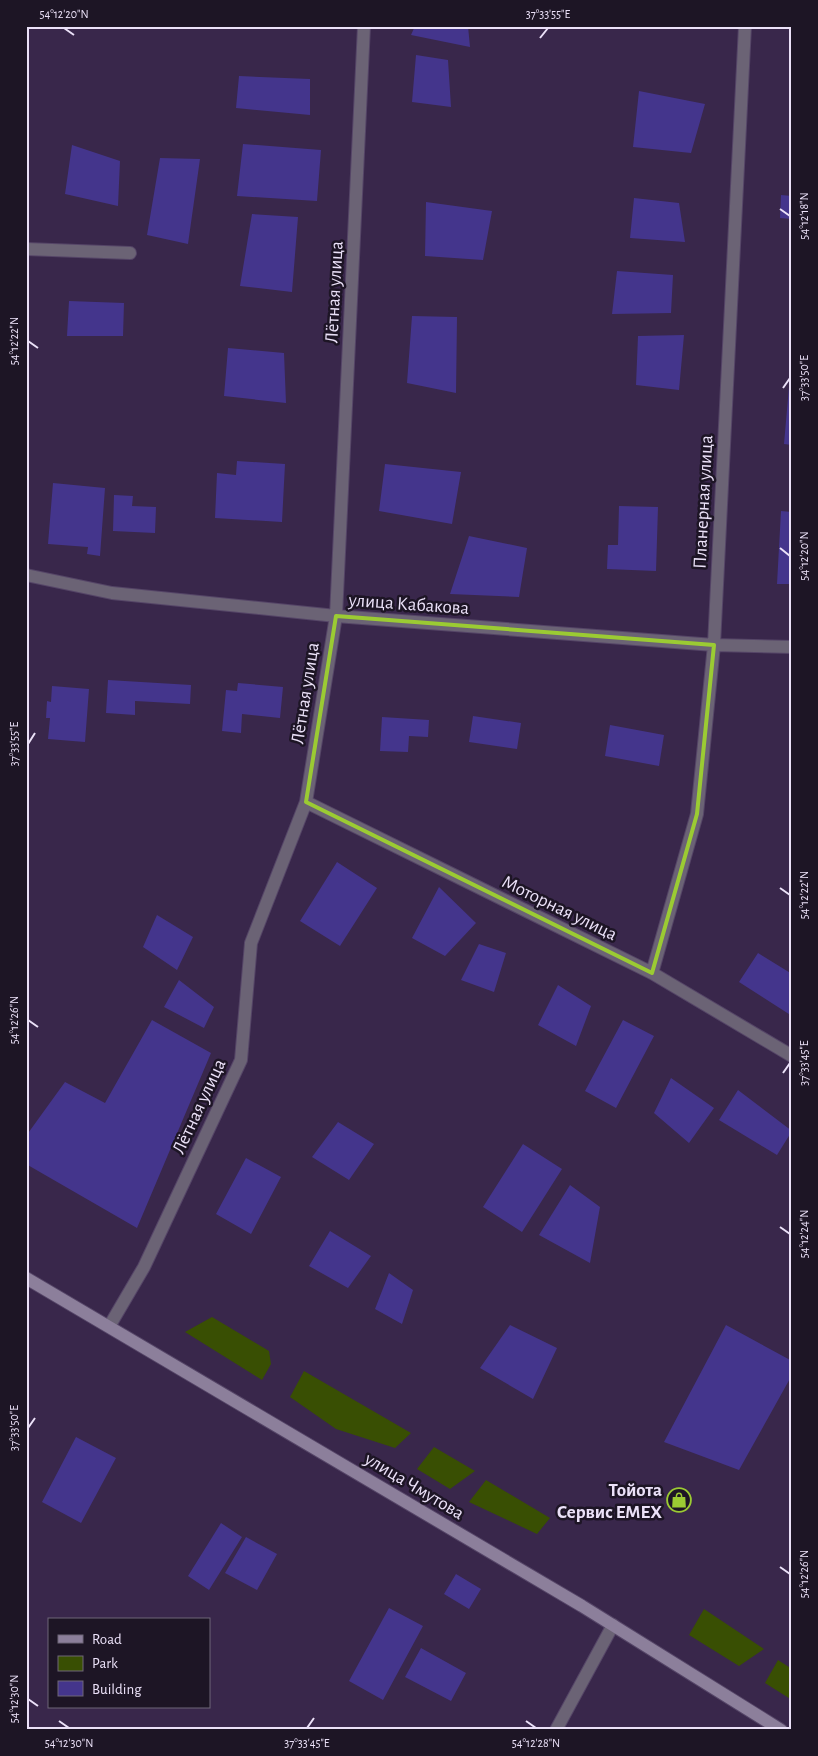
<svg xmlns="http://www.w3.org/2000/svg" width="818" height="1756" font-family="'Alegreya Sans',sans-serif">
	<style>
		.green { fill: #394f03 }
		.building { fill: #44358c }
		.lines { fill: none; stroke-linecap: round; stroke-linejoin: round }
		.street-casing { stroke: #554567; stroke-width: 14 }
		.secondary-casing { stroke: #554567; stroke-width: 14 }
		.street { stroke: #6b6375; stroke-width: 12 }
		.secondary { stroke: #8c7f9b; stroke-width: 12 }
		.marked { fill: none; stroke: #9bcb33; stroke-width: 4; stroke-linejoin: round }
		.ticks { fill: none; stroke: #ebe1f8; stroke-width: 2 }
		.labels { text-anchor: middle; stroke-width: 5; stroke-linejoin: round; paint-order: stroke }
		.street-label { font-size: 19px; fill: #ebe1f8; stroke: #1d1525 }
		.poi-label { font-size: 19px; font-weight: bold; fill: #ebe1f8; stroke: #1d1525; text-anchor: end }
		.neatline { fill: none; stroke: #ebe1f8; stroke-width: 2 }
		.ticks-label { font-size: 12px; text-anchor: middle; fill: #ebe1f8 }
	</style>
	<rect width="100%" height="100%" fill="#39274b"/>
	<path class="green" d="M212,1317L269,1351L271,1364L262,1380L185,1332Z
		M304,1371L411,1433L395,1448L336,1429L290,1397Z
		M434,1447L475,1471L450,1489L417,1469Z
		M486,1480L550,1518L537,1534L469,1502Z
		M704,1609L764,1649L739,1666L689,1635Z
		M778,1660L792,1669V1700L765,1683Z"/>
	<path class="building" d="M415,26H468L470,47L411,35Z
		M416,55L448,60L451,107L412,102Z
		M239,76L310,79V115L236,108Z
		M639,91L705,104L691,153L633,147Z
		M243,144L321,150L317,201L237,196Z
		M72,145L120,161L118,206L65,194Z
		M160,158L200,159L188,244L147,235Z
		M781,195L792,196V219L780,218Z
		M634,198L679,203L685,242L630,238Z
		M426,202L492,211L483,260L425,256Z
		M252,214L298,217L292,292L240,286Z
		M617,271L673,275L671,313L612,314Z
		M69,301L124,303L123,336H67Z
		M412,316L457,317L456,393L407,383Z
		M684,335L679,390L636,385L638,336Z
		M228,348L284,353L286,403L224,396Z
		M789,387H792V445L784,444Z
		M237,461L285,464L282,522L215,518L217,473L236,475Z
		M385,464L461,472L452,524L379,511Z
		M53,483L105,488L100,556L87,554L88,547L48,544Z
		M114,495L133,496L132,506L156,507L155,533L113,531Z
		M619,506L658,507L656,571L607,569L608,545H618Z
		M781,511L792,512V584H777Z
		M469,536L527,548L519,597L450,594Z
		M108,680L191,685L190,704L135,701V715L106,713Z
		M238,683L283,687L280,718L242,714L241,733L222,731L226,690L237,691Z
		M52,686L89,689L85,742L48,739L50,718H46L47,701L51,702Z
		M473,716L521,723L517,749L469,742Z
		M382,717L429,720L428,737L409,736L408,752L380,751Z
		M610,725L664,735L659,766L605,756Z
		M337,862L377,888L340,946L300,921Z
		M439,887L476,923L445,956L412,938Z
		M157,915L193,937L177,970L143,947Z
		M479,944L506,953L494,992L461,980Z
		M758,953L792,974V1016L739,982Z
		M179,980L214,1007L204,1028L164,1007Z
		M558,985L591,1006L576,1046L538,1025Z
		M152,1020L211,1053L137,1228L26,1164V1136L65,1082L105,1103Z
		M623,1020L654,1036L616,1108L585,1091Z
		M671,1078L714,1108L689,1143L654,1113Z
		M738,1090L792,1131L777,1155L719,1120Z
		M338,1122L374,1144L349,1180L312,1157Z
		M523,1144L562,1169L522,1232L483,1207Z
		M246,1158L281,1177L251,1234L216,1214Z
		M570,1185L600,1207L590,1263L539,1235Z
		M330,1231L371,1256L348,1288L309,1266Z
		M389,1273L413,1290L402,1324L375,1309Z
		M510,1325L557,1348L533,1399L480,1368Z
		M726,1325L792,1361V1375L739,1470L664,1442Z
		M76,1437L116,1458L81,1523L42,1502Z
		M221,1523L242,1537L209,1590L188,1576Z
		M246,1537L277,1554L257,1590L225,1573Z
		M456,1574L481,1589L469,1609L444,1594Z
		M389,1608L423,1626L383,1700L349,1681Z
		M421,1648L466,1673L451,1701L405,1677Z"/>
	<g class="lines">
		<g class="street-casing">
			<path id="street" d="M26,249L130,253
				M26,575L112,593L336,616L714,645L792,647
				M306,802L652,973L792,1056
				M652,973L697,814L714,645L745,26
				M110,1325L144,1267L241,1060L251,943L306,802L336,616L364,26
				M556,1730L613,1625"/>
		</g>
		<g class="secondary-casing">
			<path id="secondary" d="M26,1278L582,1606L781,1730"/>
		</g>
		<use href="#street" class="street"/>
		<use href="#secondary" class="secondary"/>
	</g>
	<path class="marked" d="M336,616L714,645L697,814L652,973L306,802Z"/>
	<path class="ticks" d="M64,28L74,35M540,38L548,28M780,209L790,216M28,341L38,348M783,388L790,378M780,548L790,556M28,744L35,733M780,888L790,895M28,1020L38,1027M783,1073L790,1063M780,1227L790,1234M28,1428L35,1418M780,1567L790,1574M28,1699L38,1706M59,1721L69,1728M526,1721L536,1728M307,1728L314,1718"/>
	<defs>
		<g id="shop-ring" transform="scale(1.25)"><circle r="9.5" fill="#1d1525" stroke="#9bcb33" stroke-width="1.5"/><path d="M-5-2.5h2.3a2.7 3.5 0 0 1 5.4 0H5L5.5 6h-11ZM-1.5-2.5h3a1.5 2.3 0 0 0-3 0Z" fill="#9bcb33"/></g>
	</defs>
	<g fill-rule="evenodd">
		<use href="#shop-ring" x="679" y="1500"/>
	</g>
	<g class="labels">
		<g class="street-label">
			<text transform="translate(333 292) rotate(-87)" y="7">Лётная улица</text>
			<text transform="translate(702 502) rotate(-87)" y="7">Планерная улица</text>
			<text transform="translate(409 603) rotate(4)" y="7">улица Кабакова</text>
			<text transform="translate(304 693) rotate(-81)" y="7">Лётная улица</text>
			<text transform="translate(560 907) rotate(26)" y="7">Моторная улица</text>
			<text transform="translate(198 1106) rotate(-65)" y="7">Лётная улица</text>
			<text transform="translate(415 1485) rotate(31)" y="7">улица Чмутова</text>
		</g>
		<g class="poi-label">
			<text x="662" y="1496">Тойота<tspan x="662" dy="22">Сервис EMEX</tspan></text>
		</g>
	</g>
	<rect width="818" height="1756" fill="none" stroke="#1d1525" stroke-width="55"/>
	<rect x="48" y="1618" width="162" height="90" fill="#1d1525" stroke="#6f6779"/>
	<rect x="58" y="1635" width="25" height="8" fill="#8c7f9b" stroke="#6f6779"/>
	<text x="92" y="1644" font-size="15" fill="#ebe1f8">Road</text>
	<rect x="58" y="1656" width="25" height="15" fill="#394f03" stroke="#6f6779"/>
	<text x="92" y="1668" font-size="15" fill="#ebe1f8">Park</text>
	<rect x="58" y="1681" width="25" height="15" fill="#44358c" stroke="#6f6779"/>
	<text x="92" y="1694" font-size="15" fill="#ebe1f8">Building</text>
	<rect x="28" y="28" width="762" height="1700" class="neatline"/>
	<g class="ticks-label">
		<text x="64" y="18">54°12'20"N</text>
		<text x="548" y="18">37°33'55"E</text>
		<text transform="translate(804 216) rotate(-90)" y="4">54°12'18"N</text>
		<text transform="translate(14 341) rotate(-90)" y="4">54°12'22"N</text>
		<text transform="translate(804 378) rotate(-90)" y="4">37°33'50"E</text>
		<text transform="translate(804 556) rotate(-90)" y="4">54°12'20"N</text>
		<text transform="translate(14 744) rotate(-90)" y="4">37°33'55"E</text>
		<text transform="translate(804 895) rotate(-90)" y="4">54°12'22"N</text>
		<text transform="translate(14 1020) rotate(-90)" y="4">54°12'26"N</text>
		<text transform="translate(804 1063) rotate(-90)" y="4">37°33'45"E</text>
		<text transform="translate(804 1234) rotate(-90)" y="4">54°12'24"N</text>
		<text transform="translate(14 1428) rotate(-90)" y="4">37°33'50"E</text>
		<text transform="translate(804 1574) rotate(-90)" y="4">54°12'26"N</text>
		<text transform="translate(14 1699) rotate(-90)" y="4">54°12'30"N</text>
		<text x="69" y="1747">54°12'30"N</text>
		<text x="307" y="1747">37°33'45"E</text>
		<text x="536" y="1747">54°12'28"N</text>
	</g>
</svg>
